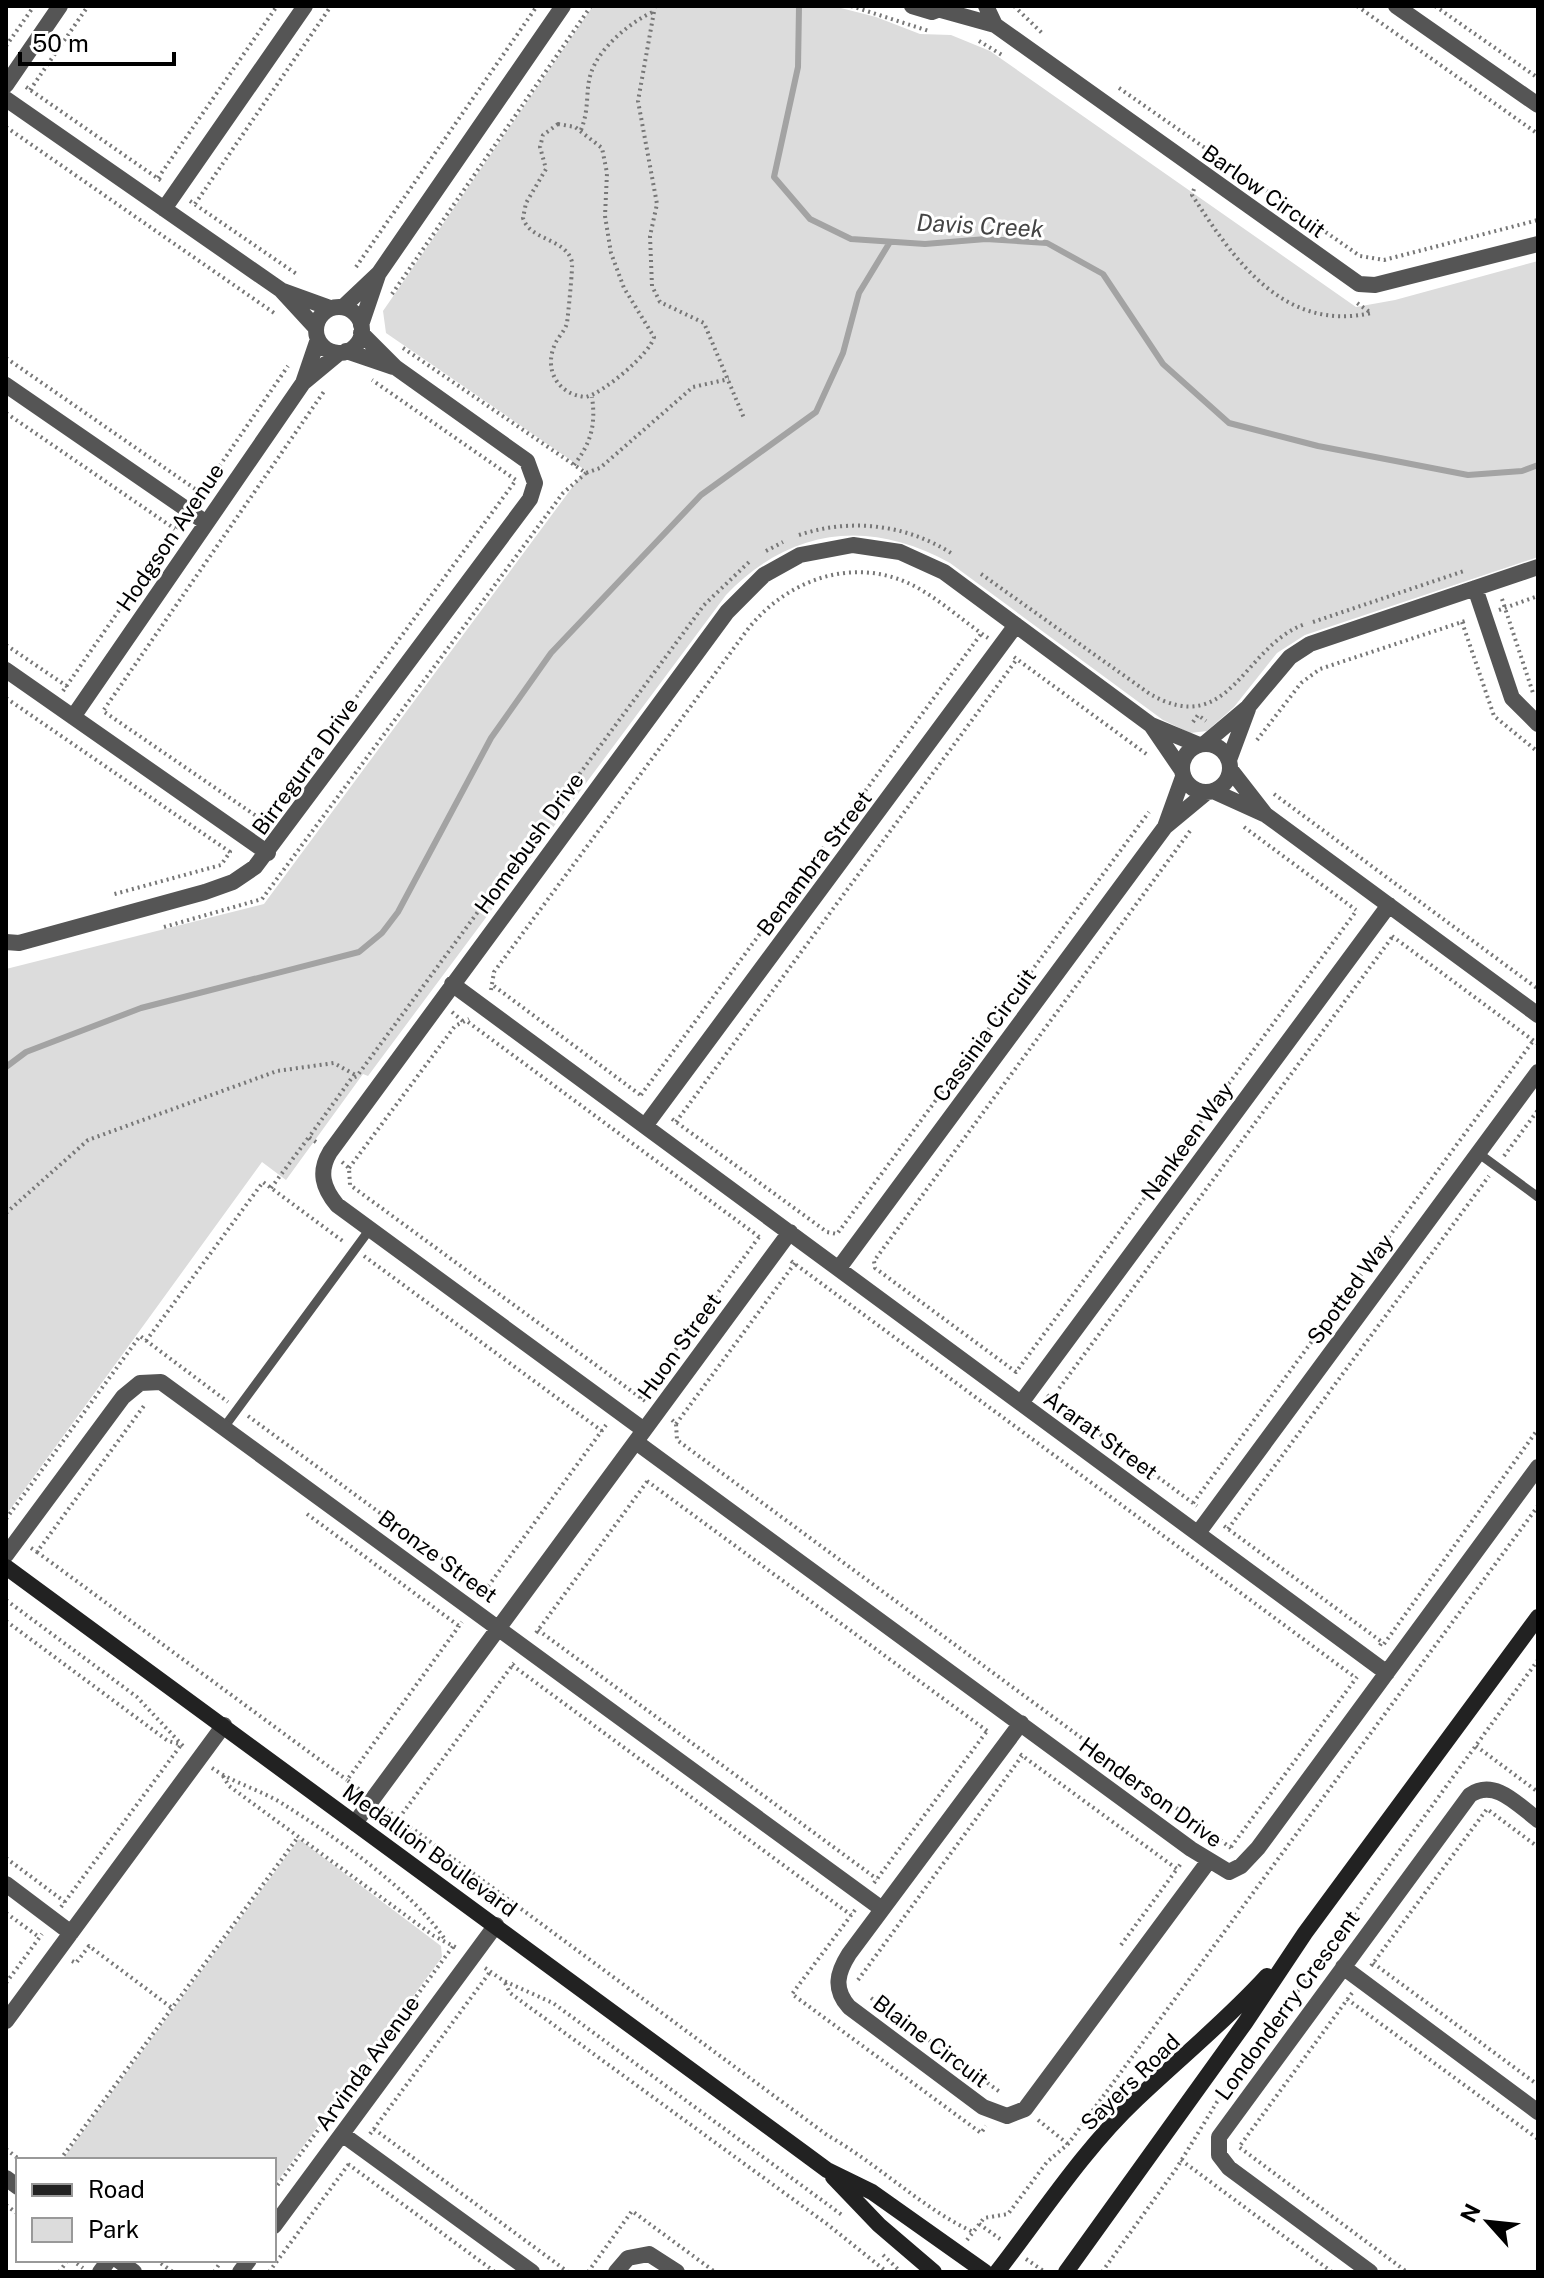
<svg xmlns="http://www.w3.org/2000/svg" width="1544" height="2278" font-family="'Public Sans',sans-serif">
	<style>
		.green { fill: #dcdcdc }
		.lines { fill: none; stroke-linecap: round; stroke-linejoin: round }
		.stream { stroke: #a3a3a3; stroke-width: 6 }
		.path { stroke: #777; stroke-width: 4; stroke-dasharray: 2 4; stroke-linecap: butt }
		.lane { stroke: #555; stroke-width: 9 }
		.street { stroke: #555; stroke-width: 16 }
		.secondary { stroke: #222; stroke-width: 16 }
		.labels { text-anchor: middle; stroke-width: 6; stroke-linejoin: round; paint-order: stroke }
		.street-label { font-size: 22px; fill: #000; stroke: #fff }
		.water-label { font-size: 24px; font-style: italic; fill: #444; stroke: #fff }
	</style>
	<rect width="100%" height="100%" fill="#fff"/>
	<path class="green" d="M593,6H833L876,17L920,34L951,35L990,51L1356,307L1395,300L1538,261V557L1305,635L1277,653L1234,707L1207,731L1190,733L1163,720L950,563C869,518 790,528 726,595L368,1076L363,1074L286,1180L262,1162L6,1515V969L264,904L585,470L386,333L383,311Z
		M299,1839L441,1946L442,1957L274,2186V2160H62Z"/>
	<g class="lines">
		<path class="stream" d="M799,7L798,67L774,177L810,219L851,239L925,244L986,239L1047,243L1103,274L1163,364L1229,423L1318,446L1468,475L1522,471L1538,465
			M6,1067L26,1052L141,1008L359,952L382,933L398,912L491,738L551,653L701,495L816,412L843,353L859,293L890,242"/>
		<path class="path" d="M655,6L638,101L657,204L650,236L652,286L660,302L704,323L744,418
			M851,6L929,31
			M1014,6L1043,34
			M1357,6L1538,134
			M1435,6L1538,78
			M979,41L1002,55
			M6,46L34,6
			M26,87L163,182
			M1119,88L1360,256L1384,260L1538,220
			M30,90L88,6
			M558,124L575,127L602,148L607,173L605,216L611,253L624,288L654,337C650,354 603,393 586,397C559,395 543,371 555,344C558,337 565,331 567,323C568,316 573,266 572,262C566,238 530,241 523,218L526,203L546,169L540,147L543,135Z
			M6,127L277,315
			M581,130C590,107 585,91 591,73C599,48 631,21 655,11
			M158,178L277,6
			M1194,189L1192,195C1233,258 1283,333 1371,313L1357,303
			M190,201L298,275
			M195,204L331,6
			M356,267L537,6
			M392,294L591,6
			M403,348L586,473L600,468L693,387L729,379
			M6,358L201,493L288,366
			M6,413L175,529
			M574,465C591,443 596,425 592,397
			M799,535C850,518 905,524 951,553
			M766,551L783,542
			M981,574L1150,694C1230,740 1243,646 1305,624
			M1502,599L1533,693
			M1499,610L1538,596
			M1313,622L1464,571
			M1462,622L1494,716L1538,752
			M6,645L68,687
			M1014,657L1149,756
			M63,691L179,524
			M6,698L230,852L221,865L111,895
			M353,702L516,480L372,380
			M1193,722L1198,715L1206,721
			M1257,740L1301,683L1320,669L1468,620
			M1274,794L1538,989
			M265,822L103,711L325,390
			M1244,827L1356,910
			M1190,831L874,1261L875,1268L1016,1372L1357,910
			M164,927L262,899L563,493L586,473
			M1392,936L1538,1044
			M494,986L643,1097
			M491,990L494,972L748,629C790,576 862,553 923,591C946,605 966,623 988,638
			M452,1012L465,1023
			M468,1022L762,1239
			M641,1095L981,634
			M672,1119L827,1232L837,1234L1149,812
			M676,1122L1017,659
			M316,1142L309,1137L351,1079L357,1076L704,605L749,562
			M1504,1156L1538,1110
			M342,1162L349,1168L350,1185L645,1401
			M349,1168L455,1026L469,1019
			M271,1188L309,1137
			M6,1213L88,1140L277,1071L334,1063L357,1076
			M364,1256L602,1431
			M791,1261L1356,1678
			M146,1341L263,1182L344,1242
			M1047,1395L1197,1506
			M640,1398L759,1237
			M1052,1398L1393,936
			M248,1416L485,1590
			M672,1420L676,1424L677,1440L1231,1848
			M676,1424L795,1263
			M647,1481L990,1733
			M1193,1503L1533,1041
			M307,1514L459,1626
			M6,1519L140,1336L228,1402
			M1224,1526L1382,1642L1379,1647
			M1228,1529L1489,1176
			M31,1548L37,1552L146,1403
			M37,1552L347,1780
			M481,1596L606,1425
			M6,1600L137,1697L185,1748
			M6,1621L168,1741L179,1744
			M538,1630L877,1879
			M536,1633L649,1479
			M1384,1644L1538,1429
			M512,1665L851,1915
			M1476,1746L1538,1792
			M1020,1754L1177,1869L1182,1862
			M212,1768C233,1783 261,1790 283,1804C334,1836 410,1889 444,1938
			M223,1776L229,1786L434,1936L459,1949
			M359,1789L347,1780L462,1622
			M386,1809L827,2135C878,2164 922,2208 973,2232
			M399,1818L514,1663
			M1231,1847L1357,1677
			M6,1858L65,1902
			M874,1883L987,1731
			M61,1907L181,1745
			M855,1910L792,1994L981,2133L986,2126
			M6,1913L39,1937
			M1121,1945L1177,1869
			M72,1961L76,1963L89,1946L172,2008
			M1373,1963L1538,2085
			M1371,1966L1487,1809L1538,1847
			M485,1968L504,1981L553,2003L842,2215
			M858,1980L1022,1756
			M6,1983L42,1934
			M505,1983L510,1993L827,2224L887,2272
			M1352,1993L1239,2147L1407,2272
			M871,1998L1000,2092
			M1347,1999L1538,2139
			M1038,2120L1068,2144
			M374,2129L568,2272
			M370,2134L490,1972
			M6,2149L20,2160
			M60,2160L298,1837
			M1181,2160L1332,2272
			M348,2164L495,2272
			M274,2190L454,1945
			M6,2205L18,2214
			M979,2224L1000,2239
			M967,2240L984,2218L1008,2214L1047,2162L1068,2144L1538,1506
			M883,2255L901,2272
			M1026,2259L1045,2272
			M72,2260L83,2268
			M156,2260L173,2272
			M59,2272L68,2260
			M214,2272L222,2260
			M269,2272L351,2161
			M588,2272L632,2211L715,2272
			M1102,2272L1176,2169L1217,2102L1538,1660"/>
		<path class="lane" d="M1478,1153L1538,1197
			M225,1426L370,1229"/>
		<path class="street" d="M912,6L932,12L948,6
			M986,6L995,25
			M1396,6L1538,105
			M941,10L995,25L1359,284L1375,285L1538,244
			M6,85L60,6
			M6,99L281,290L316,328
			M164,209L305,6
			M283,291L330,308
			M343,307L379,273L563,6
			M316 330a23 23 0 1 1 46 0a23 23 0 1 1-46 0Z
			M361,325L378,275
			M346,351L393,367
			M304,382L339,353
			M6,385L205,522
			M1475,588L1512,698L1538,724
			M6,670L268,853
			M73,717L303,383L318,339
			M1151,725L1181,769
			M1182 768a24 24 0 1 1 48 0a24 24 0 1 1-48 0Z
			M1204,744L1248,707L1290,657L1310,644L1538,567
			M1229,760L1248,709
			M1230,769L1265,814
			M1213,791L1266,815L1538,1015
			M1166,826L1207,792
			M6,942L19,943L205,892L233,882L255,867L530,499L535,483L527,461L395,367L361,333
			M452,984L1387,1673
			M645,1126L1016,625
			M839,1268L1165,827L1183,777
			M1021,1403L1389,905
			M644,1430L337,1205C323,1188 318,1172 330,1152L727,612L764,575L800,555L853,545L900,552L944,572L1151,725L1199,745
			M636,1442L1191,1849L1229,1872L1241,1866L1258,1848L1538,1467
			M1198,1533L1538,1072
			M6,1555L123,1397L140,1383L161,1382L882,1909
			M1021,1723L849,1954C837,1973 833,1989 849,2007L983,2107L1007,2116L1025,2109L1208,1862
			M355,1823L790,1232
			M6,1884L71,1933
			M1343,1967L1538,2112
			M6,2021L224,1725
			M342,2134L532,2272
			M6,2178L18,2187
			M274,2226L496,1925
			M118,2260L134,2272
			M100,2272L109,2260
			M240,2272L249,2260
			M616,2272L628,2258L649,2254L677,2272
			M1370,2272L1229,2168L1219,2155V2137L1470,1795C1495,1778 1518,1805 1538,1820"/>
		<path class="secondary" d="M6,1567L804,2153L827,2170L872,2192L985,2272
			M833,2177L879,2225L934,2272
			M997,2272C1042,2214 1083,2150 1137,2099C1180,2058 1226,2021 1267,1976
			M1066,2272L1245,2023L1305,1933L1538,1617"/>
	</g>
	<g class="labels">
		<g class="street-label">
			<text transform="translate(1264 191) rotate(35)" y="8">Barlow Circuit</text>
			<text transform="translate(170 537) rotate(-56)" y="8">Hodgson Avenue</text>
			<text transform="translate(305 766) rotate(-54)" y="8">Birregurra Drive</text>
			<text transform="translate(529 843) rotate(-54)" y="8">Homebush Drive</text>
			<text transform="translate(814 863) rotate(-53)" y="8">Benambra Street</text>
			<text transform="translate(984 1035) rotate(-54)" y="8">Cassinia Circuit</text>
			<text transform="translate(1187 1141) rotate(-54)" y="8">Nankeen Way</text>
			<text transform="translate(1350 1289) rotate(-54)" y="8">Spotted Way</text>
			<text transform="translate(679 1346) rotate(-54)" y="8">Huon Street</text>
			<text transform="translate(1101 1435) rotate(36)" y="8">Ararat Street</text>
			<text transform="translate(438 1556) rotate(36)" y="8">Bronze Street</text>
			<text transform="translate(1151 1792) rotate(36)" y="8">Henderson Drive</text>
			<text transform="translate(430 1850) rotate(36)" y="8">Medallion Boulevard</text>
			<text transform="translate(1287 2005) rotate(-54)" y="8">Londonderry Crescent</text>
			<text transform="translate(931 2041) rotate(37)" y="8">Blaine Circuit</text>
			<text transform="translate(367 2063) rotate(-54)" y="8">Arvinda Avenue</text>
			<text transform="translate(1130 2082) rotate(-44)" y="8">Sayers Road</text>
		</g>
		<g class="water-label">
			<text transform="translate(980 226) rotate(3)" y="8">Davis Creek</text>
		</g>
	</g>
	<rect width="1544" height="2278" fill="none" stroke="#000000" stroke-width="16"/>
	<rect x="16" y="2158" width="260" height="104" fill="#ffffff" stroke="#999999" stroke-width="2"/>
	<rect x="32" y="2184" width="40" height="12" fill="#222222" stroke="#999999" stroke-width="2"/>
	<text x="88" y="2198" font-size="24" fill="#000000">Road</text>
	<rect x="32" y="2218" width="40" height="24" fill="#dcdcdc" stroke="#999999" stroke-width="2"/>
	<text x="88" y="2238" font-size="24" fill="#000000">Park</text>
	<g transform="translate(1488 2222) rotate(297)" stroke="#ffffff" stroke-width="6" paint-order="stroke">
	<path d="M0-6L14 30L0 20L-14 30Z" fill="#000000"/>
	<text y="-12" font-size="22" font-weight="bold" text-anchor="middle" fill="#000000">N</text>
	</g>
	<path d="M20 52v12h154v-12" fill="none" stroke="#000000" stroke-width="4"/>
	<text x="32" y="52" font-size="24" fill="#000000" stroke="#ffffff" stroke-width="6" paint-order="stroke">50 m</text>
</svg>
